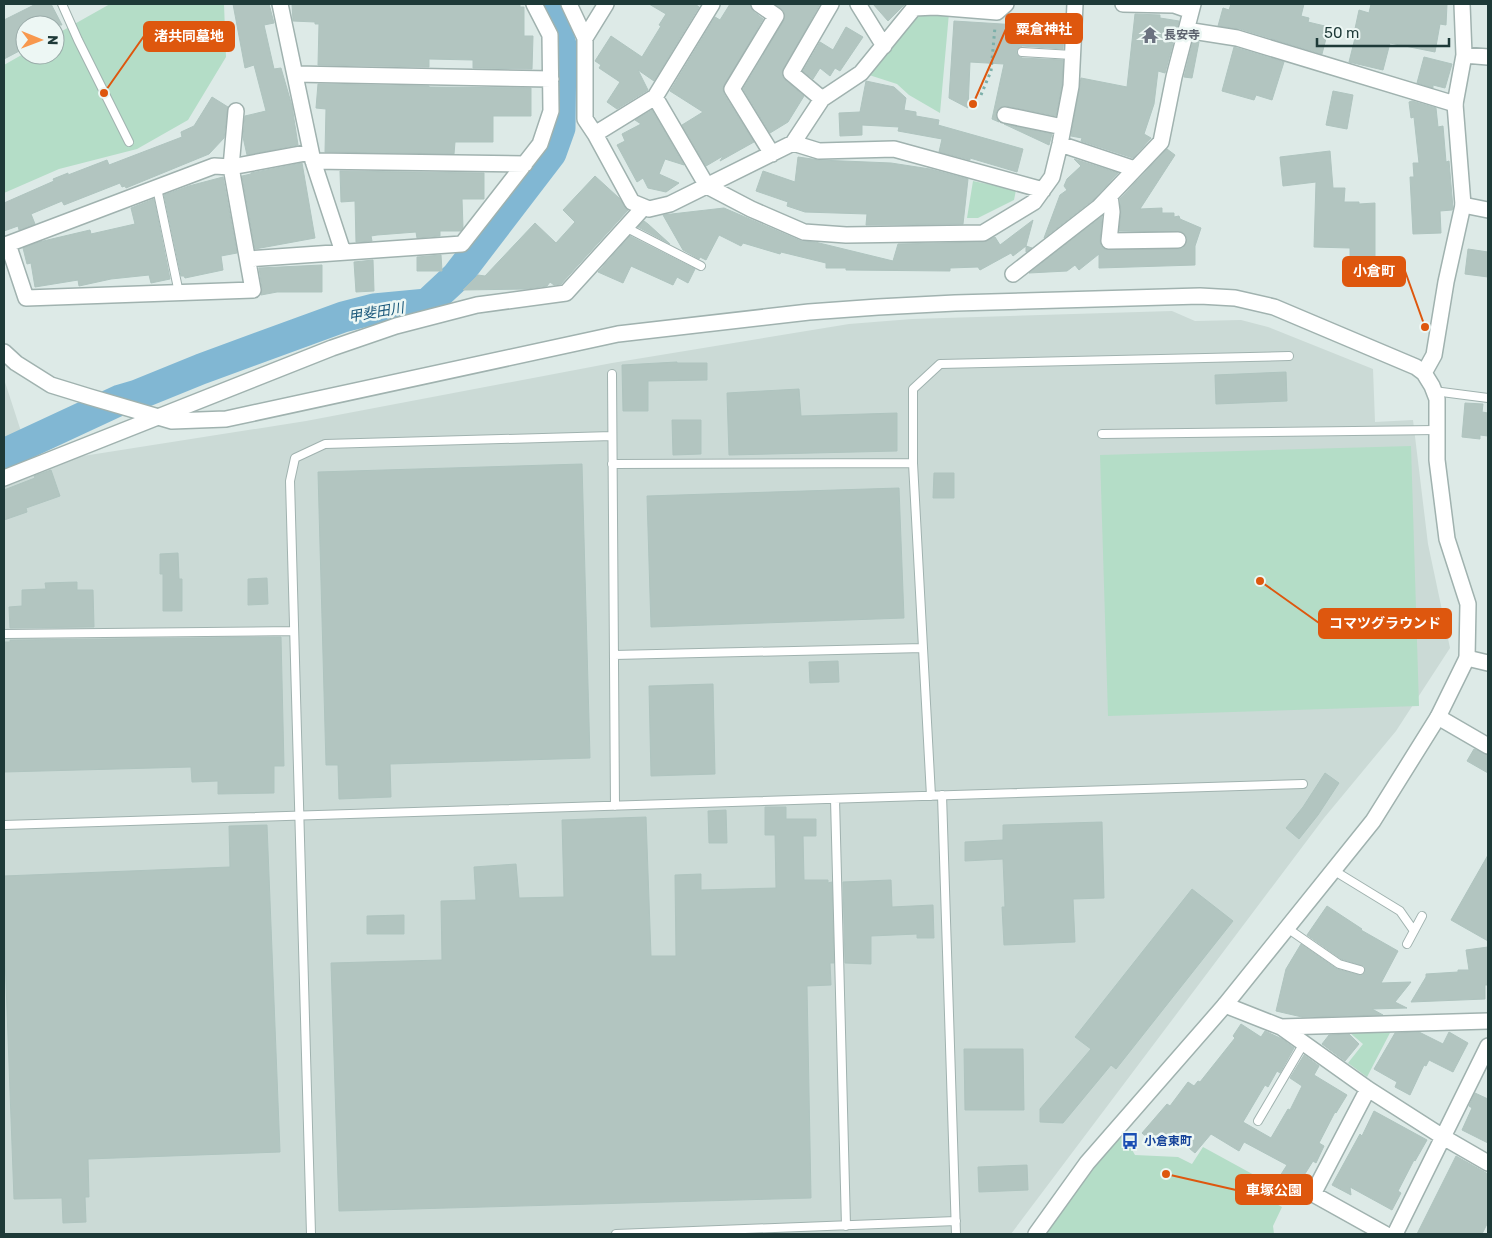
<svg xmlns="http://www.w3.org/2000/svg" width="1492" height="1238" font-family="Rubik,'Noto Sans JP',sans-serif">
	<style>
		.built { fill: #cbdad6 }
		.green { fill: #b4ddc7 }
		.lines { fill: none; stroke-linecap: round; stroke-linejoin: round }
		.river { stroke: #81b7d3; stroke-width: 31 }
		.building { fill: #b2c5c0; stroke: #afc4bf }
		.service-casing { stroke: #a0b2af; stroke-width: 10 }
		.minor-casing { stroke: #a0b2af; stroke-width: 18 }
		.tertiary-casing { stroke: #a0b2af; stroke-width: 18 }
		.path { stroke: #7cafa9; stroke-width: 3; stroke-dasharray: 2.5 4; stroke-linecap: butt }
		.service { stroke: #fff; stroke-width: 8 }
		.minor { stroke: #fff; stroke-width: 15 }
		.tertiary { stroke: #fff; stroke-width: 15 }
		.labels { text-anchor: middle; stroke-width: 5; stroke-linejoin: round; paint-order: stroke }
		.worship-label { font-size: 12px; font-weight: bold; fill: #5b616d; stroke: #edf7f4; text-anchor: start }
		.transit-label { font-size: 12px; font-weight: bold; fill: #164399; stroke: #edf7f4; text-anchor: start }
		.water-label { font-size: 14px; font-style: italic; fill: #165578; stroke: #edf7f4 }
		.leader { fill: none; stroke: #de570e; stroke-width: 2 }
		.callout-dot { fill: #de570e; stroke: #edf7f4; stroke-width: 2 }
		.callout { fill: #de570e; stroke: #de570e; stroke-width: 2 }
		.callout-label { font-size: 14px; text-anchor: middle; font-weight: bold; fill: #fff }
	</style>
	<rect width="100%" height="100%" fill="#ddeae7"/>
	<path class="built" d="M1172,311L1195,321L1241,320L1268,327L1373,369L1375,422L1413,420L1428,544L1450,648L1396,731L1324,818L1011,1234H4V485L83,456L306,421L612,363L849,324L912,319Z
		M4,379L29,456L4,467Z"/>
	<path class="green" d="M110,4H224L226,57L188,120L137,149L59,169L4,193V65L25,53V55H55V35Z
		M917,13H949L940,113L909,95L897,84L869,75Z
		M973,181L1016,190L1014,200L978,218H967Z
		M1411,446L1419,706L1108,716L1100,455Z
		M1392,1029L1367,1077L1348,1063L1363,1044L1349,1032Z
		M1119,1127L1135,1155L1178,1157L1192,1164L1203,1147L1267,1182L1260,1195L1282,1207L1273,1226L1274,1234H1036Z"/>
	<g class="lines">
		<path class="river" d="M4,454L120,400L137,395L201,369L343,317L374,309L427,304L457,276L551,153L560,128L561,45L550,4"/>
	</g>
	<path class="building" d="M36,4H51L62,25H25V48L4,59V20Z
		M233,4H269L274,23L264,25L274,69L281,68L292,106L298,145L247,155L243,137L245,116L266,111L254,65L245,68Z
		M292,4H520V7H524V36H533L532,69L473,68V60L429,59V67L318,65L319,24H315V22L293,21Z
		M649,4H695L699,7L654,81L638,70L648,90L617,109L607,102L620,82L599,68L601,65L595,61L611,36L642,57L661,26L659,25L666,14Z
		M730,4H750L753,11L763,19L723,89L724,94L754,142L720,161L723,156L706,166L682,125L703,112L670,91L715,17L720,20Z
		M775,4H820L782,72L785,80L804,96L788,122L770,133L743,89L784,20V11Z
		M873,4H905L888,21Z
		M1231,4H1304L1301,16L1309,18L1308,22L1329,27L1322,54L1240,29L1218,26L1223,8L1229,10Z
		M1371,4H1447L1446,25L1440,24L1435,52L1390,43L1383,70L1349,62L1355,38H1353L1359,10L1369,13Z
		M1135,14L1160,15V18L1179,21L1165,73L1158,71L1154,104L1144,134L1151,138L1133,158L1081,141L1082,138L1071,136L1081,78L1127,87Z
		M1055,17L1065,18L1063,49L1022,46L1018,49L1016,52L1019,56L1022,58L1063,60L1062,85L1056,116L1006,106H1002L996,113V117L999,122L992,119L1004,64L970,62L968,108L949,98L954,21L1018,25L1017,37L1053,38Z
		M846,27L863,37L840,71L835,68L830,76L820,68L813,79L803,71L820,42L833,50Z
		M1193,41L1199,42L1192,78L1184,77Z
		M1234,47L1284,62L1272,100L1256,95L1254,100L1222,91Z
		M1424,57L1452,64L1445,88L1433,85V88L1417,83Z
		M866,81L894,87L906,98L904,110L916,112V116L939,120L938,125L1023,149L1017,172L970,158V160L939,152L942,139L898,131L899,127L862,125V135L840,136L839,113L860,112Z
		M318,84L429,86V87L531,88V116H493V142H455L454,154L325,152L326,109L316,108Z
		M1333,91L1353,95L1347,129L1326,125Z
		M212,97L228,107L224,138L209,154L126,188L125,186L122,187L120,183L64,205L62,201L31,214L35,224L19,230L18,226L4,231V203L54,181L53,179L68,173V175L107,160L109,165L182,137L181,132L194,126Z
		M1412,101L1436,108L1438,127L1443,126L1446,162L1449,161L1453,208L1452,210L1440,211L1441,233L1413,234L1410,177H1414L1413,163H1419L1414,117L1411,118L1409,102Z
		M652,110L684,165L665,159L659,174L679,183L666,192L648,188L643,178L637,182L617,145L625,141L622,134L641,124L635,120Z
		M1004,124L1052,134L1049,145Z
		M1167,149L1175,155L1140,209L1162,208V213H1174V217L1179,216L1180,219L1201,228L1195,246V265L1099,268V254L1079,270L1075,265L1067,271L1029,273L1102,216L1100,241L1101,246L1105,249H1178L1183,248L1187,239L1186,235L1182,232L1119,231L1121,213L1120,199Z
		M1330,151L1333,188H1345L1344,202H1359V204L1375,203V261H1350V248L1314,247L1316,182L1283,186L1280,157Z
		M798,157L819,160L891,163L930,169L968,179L963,224L866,225L867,214L805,212L787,206L788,202L756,191L763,171L795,182Z
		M1074,159L1118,173L1093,200L1044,238L1060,195L1067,190L1064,186L1067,179L1081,166Z
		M302,163L315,238L255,249L242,176L251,174V173Z
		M340,171L484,173V199H462L463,228L461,231H440V236L417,238L416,232L377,235L371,236L372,241L356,242L355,201L341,202Z
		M595,176L619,198L628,210L561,284L554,285L550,282L547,286L527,289L463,290L478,275L485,276L535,223L556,243L575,222L563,210Z
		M223,177L237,253L221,256L223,270L185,278L184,276H181L164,195L189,186Z
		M154,199L170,279L151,283L149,275L111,279L79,286L78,280L35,287L31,263L27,264L23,248L39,242L90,230L91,234L135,224L131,208Z
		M724,208L801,241L815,242L893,261L898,244L983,242L995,237L1000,245L1033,220L1026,246L1032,248L1026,252V246L1013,256L1011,253L980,270L978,267L950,268V271L846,270V268H826V263L781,252L780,254L743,243L741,246L719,235L706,260L700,257L699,259L683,250L663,215Z
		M644,221L648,224L670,244L638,227Z
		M630,236L695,269L688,283L677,277L673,285L631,266L623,283L598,272Z
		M1468,249L1488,252V277L1465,274Z
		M441,255L442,271H417V257Z
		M373,260L374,291L356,292L354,262Z
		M322,265V292H277L261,295L262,288L259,268Z
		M677,362V363H707V380L648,381V411H623L622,365Z
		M1286,372L1287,401L1216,404L1215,375Z
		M799,389L801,416L897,413V451L729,455L727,393Z
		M1465,403L1483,404L1482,412L1488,413V436L1480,435V439L1462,437Z
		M672,420H701V454L673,455Z
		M582,464L590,758L390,764L391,797L339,799L338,765H326L318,472Z
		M51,470L60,496L26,508L27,512L4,520V490L35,478L34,476Z
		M934,473H954V498H933Z
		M899,488L904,618L651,627L647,496Z
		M178,553L179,579H182V611H163V574H160V554Z
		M267,578L268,604L248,605V579Z
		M77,582V590H93L94,627L10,628L9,607L22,606V590L46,589L45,583Z
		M281,637L284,766H274V793L218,794V781L192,782L191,767L4,772V642H10V640Z
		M838,661L839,682L810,683L809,662Z
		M713,684L715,774L651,776L649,686Z
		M1474,749L1488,755V773L1467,761Z
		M1325,773L1339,783L1318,815L1299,839L1286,828L1303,807Z
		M765,807H786V819H816V836H803L804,880H828V883L832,882L834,963H830L831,985L807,986L811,1198L339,1211L331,963L442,960L441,901L476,900L474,867L516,864L519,898L564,897L562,820L646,817L651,956H676L675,875L701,874V890L776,888L775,835H765Z
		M726,810L727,843H709L708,811Z
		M1102,822L1104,898L1073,899L1075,942L1004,945L1002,907H1005L1003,859L965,861V842L1003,840V825Z
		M267,825L280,1152L88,1159L89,1197H85L86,1222L63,1223L62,1198L14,1199L4,930V876L230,867L229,826Z
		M1488,855V941L1451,920Z
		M891,880L892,907L933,905L934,938H917V934L871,936V964L845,963L843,882Z
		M1192,889L1233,921L1116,1069L1111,1065L1063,1123L1040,1122V1109L1091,1049L1075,1037Z
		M1327,906L1362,929L1361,930L1398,951L1381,983L1411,982L1395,1002L1407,1008L1372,1009L1383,1015L1302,1017L1276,1011L1286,969L1301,944L1337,969L1359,975L1365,972L1364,966L1341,959L1307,935Z
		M404,915V934H367V916Z
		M1488,947V985H1485V999L1411,1002L1426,977V974L1458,972V970H1469L1466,950Z
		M1241,1024L1261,1037L1265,1031L1282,1039L1294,1048L1280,1073L1277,1071L1268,1087L1265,1085L1243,1122L1271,1138L1288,1109L1290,1110L1302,1086L1290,1078L1304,1055L1319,1066L1314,1075L1347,1095L1336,1113L1335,1112L1319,1143L1324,1146L1316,1163L1313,1161L1288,1201L1271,1190L1287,1165L1244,1142L1239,1151L1211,1134L1195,1153L1173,1135L1165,1144L1158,1138L1153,1143L1142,1133L1167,1104L1170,1106L1188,1082L1194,1086L1198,1081L1200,1082L1235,1038L1233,1036Z
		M1419,1032L1443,1044L1449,1032L1468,1043L1453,1072L1429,1060L1426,1066L1424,1065L1410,1095L1395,1087L1397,1082L1374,1069L1395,1033Z
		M1349,1034L1359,1044L1345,1061L1322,1044L1329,1035Z
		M964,1049H1023L1024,1110H965Z
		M1475,1093L1488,1099V1143L1462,1130L1472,1108L1469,1106Z
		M1374,1111L1427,1140L1415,1161L1414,1160L1398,1191L1401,1193L1392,1210L1350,1187L1351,1195L1332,1185L1360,1134L1362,1136Z
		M1456,1156L1488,1174V1222L1482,1234H1417Z
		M1027,1165L1028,1190L979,1192L978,1167Z"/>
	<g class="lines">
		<g class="service-casing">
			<path id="service" d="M62,4L78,40L129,142
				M1022,52L1072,55
				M157,188L179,293
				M625,227L701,266
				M612,374L615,806
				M1434,391L1488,398
				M1102,434L1437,430
				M612,464L913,463
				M4,634L294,631
				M614,655L923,648
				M942,795L956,1234
				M931,796L913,463V389L940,364L1289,356
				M835,799L846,1226
				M4,825L1303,784
				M1333,870L1400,911L1414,931
				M1287,928L1339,964L1360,970
				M1407,944L1422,916
				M1258,1121L1304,1043
				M311,1234L290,481L295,458L325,444L612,436
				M616,1234L956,1221"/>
		</g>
		<g class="minor-casing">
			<path id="minor" d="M280,4L313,161L343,252
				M569,4L585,38V119L595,134L632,202L649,209L670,204L793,143L822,99L861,73L914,8L935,7L997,12L1006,4
				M759,4L776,16L732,89L772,154
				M858,4L884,46
				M1123,4L1174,5L1191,11
				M1186,30L1237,38L1455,104L1464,55L1462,4
				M585,38L606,4
				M1464,55L1488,57
				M295,74L551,79
				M655,97L707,186L751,209L804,232L846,235L983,233L1034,202L1052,177L1060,144L1071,86L1075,4
				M822,99L791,73L831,4
				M236,111L231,167L253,290L26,298L8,244L214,166L231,167L311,152
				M1005,115L1063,127
				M595,134L655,97L712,4
				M793,143L819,151L894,149L1043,190
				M1060,144L1135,169
				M313,161L525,164
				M1110,196L1112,212L1109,241L1178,240
				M1463,205L1488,210
				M248,259L462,244L540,144L551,111L550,35L534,4
				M1013,274L1099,207L1161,142L1174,77L1193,4
				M4,478L332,348L396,326L477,305L566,293L644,207
				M1467,658L1488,663
				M1438,717L1488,746
				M1225,1005L1281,1027L1368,1089L1443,1137L1488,1163
				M1281,1027L1488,1021
				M1368,1089L1313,1194L1385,1234
				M1395,1234L1488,1046"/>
		</g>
		<g class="tertiary-casing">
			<path id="tertiary" d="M4,352L16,363L51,385L90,397L172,421L226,419L618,334L809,312L878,307L955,303L1200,296L1235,298L1274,307L1416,367L1424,373L1432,386L1437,399V460L1447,539L1468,604L1467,658L1438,717L1373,821L1225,1005L1087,1163L1036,1234
				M1424,373L1434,355L1446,282L1463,205L1455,104"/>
		</g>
		<path class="path" d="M981,95L991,71L995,27"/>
		<use href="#service" class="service"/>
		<use href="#minor" class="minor"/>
		<use href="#tertiary" class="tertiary"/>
	</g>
	<defs>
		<g id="temple-bare" transform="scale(1.35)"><path d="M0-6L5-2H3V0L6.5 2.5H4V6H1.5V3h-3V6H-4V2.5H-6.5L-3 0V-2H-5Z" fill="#6b7280" stroke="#edf7f4" stroke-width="2.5" paint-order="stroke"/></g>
		<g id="bus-bare" transform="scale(1.35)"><path d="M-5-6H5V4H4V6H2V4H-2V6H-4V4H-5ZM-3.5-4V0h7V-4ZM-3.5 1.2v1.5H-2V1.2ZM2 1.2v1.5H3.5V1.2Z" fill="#1a4fb4" stroke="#edf7f4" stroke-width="2.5" paint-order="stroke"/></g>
	</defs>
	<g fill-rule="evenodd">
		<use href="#temple-bare" x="1150" y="35"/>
		<use href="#bus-bare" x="1130" y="1141"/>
	</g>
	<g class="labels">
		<g class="worship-label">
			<text x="1164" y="39">長安寺</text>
		</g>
		<g class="transit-label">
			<text x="1144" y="1145">小倉東町</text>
		</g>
		<g class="water-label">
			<text transform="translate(376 312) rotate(-10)" y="5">甲斐田川</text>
		</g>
	</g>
	<path class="leader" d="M973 104L1006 29M104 93L144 36M1425 327L1405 271M1260 581L1319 623M1166 1174L1236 1190"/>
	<g class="callout-dot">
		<circle cx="973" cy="104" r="5"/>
		<circle cx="104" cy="93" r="5"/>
		<circle cx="1425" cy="327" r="5"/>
		<circle cx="1260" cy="581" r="5"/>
		<circle cx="1166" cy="1174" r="5"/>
	</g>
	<g class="callout">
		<rect x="1006" y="14" width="76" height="29" rx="5"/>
		<rect x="144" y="22" width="90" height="29" rx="5"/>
		<rect x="1343" y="257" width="62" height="29" rx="5"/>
		<rect x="1319" y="609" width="132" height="29" rx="5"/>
		<rect x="1236" y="1175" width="76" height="29" rx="5"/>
	</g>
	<g class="callout-label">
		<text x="1044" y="34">粟倉神社</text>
		<text x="189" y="41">渚共同墓地</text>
		<text x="1374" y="276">小倉町</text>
		<text x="1385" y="628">コマツグラウンド</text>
		<text x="1274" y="1195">車塚公園</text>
	</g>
	<rect width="1492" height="1238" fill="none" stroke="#1e3a38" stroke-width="10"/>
	<g transform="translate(40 40) rotate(91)"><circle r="24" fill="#edf7f4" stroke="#9aaba9"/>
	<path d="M0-4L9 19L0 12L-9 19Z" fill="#f8984d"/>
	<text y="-8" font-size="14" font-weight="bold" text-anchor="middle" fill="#1e3a38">N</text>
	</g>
	<path d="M1317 38v8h132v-8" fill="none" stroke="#1e3a38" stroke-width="2.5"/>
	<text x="1324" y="38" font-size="15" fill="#1e3a38" stroke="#edf7f4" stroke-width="4" paint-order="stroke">50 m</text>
</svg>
